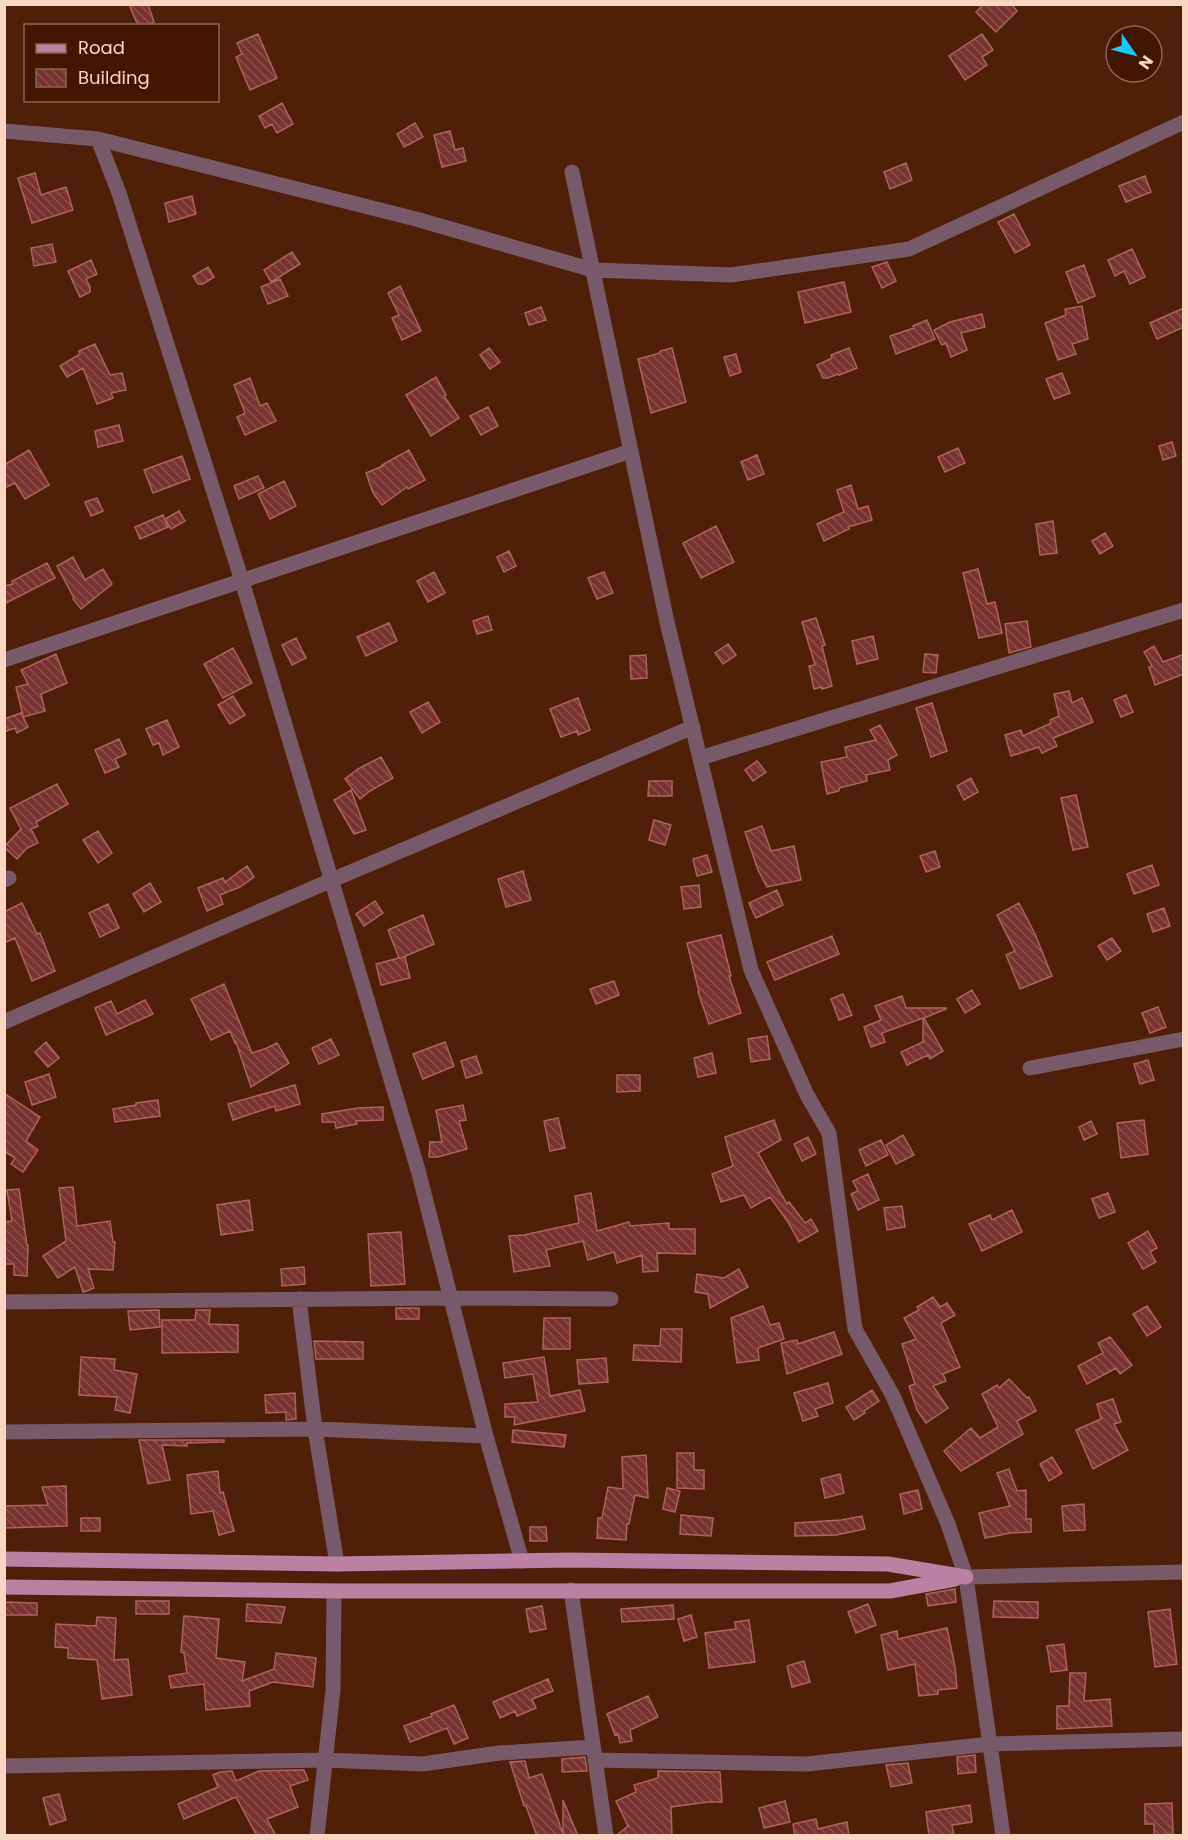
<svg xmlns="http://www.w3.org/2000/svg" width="1188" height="1840" font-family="Poppins,sans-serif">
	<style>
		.building { fill: url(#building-back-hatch); stroke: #ad625e; stroke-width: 1.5 }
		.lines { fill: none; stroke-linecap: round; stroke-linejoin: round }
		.minor { stroke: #765a6a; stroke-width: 15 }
		.major { stroke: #bb81a3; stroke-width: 15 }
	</style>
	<defs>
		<pattern id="building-back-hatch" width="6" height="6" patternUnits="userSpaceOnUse" patternTransform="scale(1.5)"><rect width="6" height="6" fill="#783231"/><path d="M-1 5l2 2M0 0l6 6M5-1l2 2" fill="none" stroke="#8c4f4d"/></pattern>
	</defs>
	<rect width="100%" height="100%" fill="#4f2009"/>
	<path class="building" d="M129,4H148L154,22L145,26H138Z
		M984,4H1011L1017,11L996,32L976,12Z
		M258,34L277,78L250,90L236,57L242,54L237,43Z
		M982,34L993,50L982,57L987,65L965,80L949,56Z
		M282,103L293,124L277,133L272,124L265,128L259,116Z
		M415,123L423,137L404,147L397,134Z
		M450,131L455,150L463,148L466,161L442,167L434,135Z
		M906,163L912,180L890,189L884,172Z
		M35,173L41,195L66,187L73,210L32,223L18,178Z
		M1145,176L1151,192L1126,202L1119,186Z
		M192,196L196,214L169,222L165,203Z
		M1014,214L1030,245L1015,253L998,222Z
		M52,244L56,262L34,266L31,248Z
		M1132,249L1145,277L1130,284L1124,271L1115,276L1108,260Z
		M292,252L300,264L271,282L264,270Z
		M91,260L97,274L86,279L90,287V292L80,297L68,271Z
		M887,262L896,281L882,288L872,267Z
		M1084,265L1095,296L1078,303L1066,272Z
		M208,267L214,277L203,284H198L193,276Z
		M280,279L288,296L268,304L261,287Z
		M844,282L851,312L805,323L798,292Z
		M400,286L421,331L402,340L392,318L399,315L388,293Z
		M1082,306L1088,339L1072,344L1076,354L1058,360L1045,323L1066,315L1065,309Z
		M541,307L546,320L529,325L525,313Z
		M1184,308V327L1157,339L1150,323Z
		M982,314L985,327L961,333L967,350L951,357L946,343L942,345L934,330L950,322Z
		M927,320L935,339L896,354L890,336L914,328L913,326Z
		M95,344L110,375L122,373L126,390L111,393L113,398L97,404L83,368L67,377L60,366L80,354L79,351Z
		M489,348L500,362L490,369L480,355Z
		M672,348L686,402L651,413L638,359L660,353V351Z
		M849,348L857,368L839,375L838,374L828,378H823L817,365L832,358L831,355Z
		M736,354L741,372L730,376L724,357Z
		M1062,373L1070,393L1054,399L1046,379Z
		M436,377L446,395L444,396L459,418L431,436L406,395Z
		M250,378L260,406L267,403L276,421L245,435L237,417L245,413L234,385Z
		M488,407L498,426L481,435L470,416Z
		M119,425L123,441L98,447L95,431Z
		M1172,442L1176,456L1163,460L1159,446Z
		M958,448L965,463L945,472L938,457Z
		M29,450L49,485L25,499L15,483L4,488V465Z
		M409,450L425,480L408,489L407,487L382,505L373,493L366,473L383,466L382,465Z
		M757,455L764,474L748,480L741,462Z
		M182,456L190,479L153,493L144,470Z
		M258,476L264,488L239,499L234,486Z
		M284,481L296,506L270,519L258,494Z
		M851,485L858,509L868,506L872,520L848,527L849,529L824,541L817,524L844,512L837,490Z
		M97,498L103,511L91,516L85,502Z
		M179,511L185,521L171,529L165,519Z
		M163,515L168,527L140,539L135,527Z
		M1053,521L1057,553L1040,555L1036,524Z
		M716,526L734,562L701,578L683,543Z
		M1105,533L1113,546L1100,554L1092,541Z
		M509,551L516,566L504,572L497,557Z
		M73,557L85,580L103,569L112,584L81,609L73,599L74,598L57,566Z
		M47,563L55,578L4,604V586L13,584L12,581Z
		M978,569L987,604L995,602L1002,633L979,638L963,573Z
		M434,572L445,593L428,602L417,581Z
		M604,572L613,593L597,599L588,578Z
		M488,616L492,630L477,634L473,621Z
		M816,618L825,645L822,646L832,686L822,689L821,687L814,689L809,666L815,665L802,622Z
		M1027,621L1031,647L1009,653L1005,624Z
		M389,623L397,641L366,656L357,637Z
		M873,636L878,659L857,664L852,641Z
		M296,638L306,658L292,665L282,645Z
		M728,644L736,655L723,664L715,653Z
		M1154,646L1163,662L1184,654V674L1155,685L1149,667L1152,666L1144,652Z
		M233,648L252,683L223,698L204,664Z
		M56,654L67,683L41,694L45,711L23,717L28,727L17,733L15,728L4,732V719L21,713L23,716L16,687L28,684L21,670Z
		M925,654L938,655L936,673L923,672Z
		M646,655L647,678L631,679L630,656Z
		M1069,691L1072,703L1082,698L1093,722L1053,738L1057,746L1042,753L1039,747L1011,756L1005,735L1021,730L1023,736L1051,723L1050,720L1059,716L1054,694Z
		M1126,695L1133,712L1121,717L1114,700Z
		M233,696L245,715L230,724L218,705Z
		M578,698L590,730L578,735L577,731L561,737L550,709Z
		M428,702L440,722L422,733L410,712Z
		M932,703L947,751L931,757L916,708Z
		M167,720L179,747L163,755L159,743L153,745L146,729Z
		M880,725L897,755L888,760L890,770L866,775L867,781L839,788V791L827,794L821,762L847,757L845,747L876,740L870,730Z
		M119,739L126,754L115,759L119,767L105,773L95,750Z
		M381,757L393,778L370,791L360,799L345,779L358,769Z
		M757,761L766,772L753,781L745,770Z
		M971,778L978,792L964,800L957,786Z
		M649,781H672V796H648Z
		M57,784L68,804L36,822L38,826L31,829L38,843L27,848L17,859L4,847L21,829L10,808Z
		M351,790L366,830L354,834L334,800Z
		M1076,795L1088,847L1073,850L1061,798Z
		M654,820L671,825L665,845L649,840Z
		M762,826L771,851L794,846L801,880L767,887L758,870L745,832Z
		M98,831L112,853L98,863L83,840Z
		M935,851L940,867L926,872L920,856Z
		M707,855L712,872L697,876L693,859Z
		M1152,865L1159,885L1134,894L1127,874Z
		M247,866L254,877L240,887L220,895L223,904L207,911L198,888L223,878L225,882Z
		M523,871L531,900L506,907L498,879Z
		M150,883L161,902L144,912L133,894Z
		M699,885L701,907L684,909L681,887Z
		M777,890L783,905L756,918L749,903Z
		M375,901L383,913L364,926L356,914Z
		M22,903L37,934L40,933L55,971L32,981L15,938L4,943V912Z
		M1019,903L1035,934L1052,976L1020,989L1006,955L1015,951L997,915Z
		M108,904L119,928L100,937L89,913Z
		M1164,908L1170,926L1153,932L1147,914Z
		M423,915L434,944L401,958L405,957L410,978L381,985L376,964L399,958L388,930Z
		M721,935L731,976H729L741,1013L709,1024L698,992H699L687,943Z
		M832,936L839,954L775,980L767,962Z
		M1112,938L1121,951L1107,960L1098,946Z
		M614,981L619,995L596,1004L590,989Z
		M224,984L252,1053L267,1048L277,1043L289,1063L251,1087L236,1042L235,1043L230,1031L211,1040L191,999Z
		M972,990L980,1004L965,1013L957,999Z
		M843,994L852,1015L839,1020L831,999Z
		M902,996L906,1008H946V1009L924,1018L943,1051L930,1059L928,1055L907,1065L901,1052L923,1042V1018L882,1033L885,1042L871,1047L864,1027L881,1020L875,1006Z
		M145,1000L153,1014L106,1035L95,1008L111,1001L117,1014Z
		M1158,1007L1166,1027L1150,1033L1142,1013Z
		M767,1036L770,1059L751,1062L748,1039Z
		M331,1039L339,1055L319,1064L312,1048Z
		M46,1042L59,1058L48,1067L35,1052Z
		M445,1042L454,1066L423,1079L413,1054Z
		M712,1053L716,1073L698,1077L694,1058Z
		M476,1056L482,1073L466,1078L461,1061Z
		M1148,1060L1154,1080L1140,1084L1134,1064Z
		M49,1074L56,1097L32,1105L25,1082Z
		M617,1075H640V1091L617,1092Z
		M295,1085L300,1104L276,1111L275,1106L233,1120L228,1104Z
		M4,1093L40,1117L26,1141L38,1150L23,1172L11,1164L15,1158L4,1151Z
		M158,1100L160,1116L115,1122L113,1109L136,1105V1103Z
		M463,1105L466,1120L459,1121L467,1149L438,1157H429L430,1142H442L436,1110Z
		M383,1107V1120L356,1121L357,1124L336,1128L335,1122H322V1114L358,1108Z
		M558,1118L565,1148L550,1151L544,1121Z
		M774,1120L781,1140L758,1153L787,1204L789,1202L805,1223L811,1219L818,1231L799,1242L788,1222L770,1197L751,1208L744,1195L721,1202L712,1174L733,1166L725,1137Z
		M1144,1120L1148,1154L1121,1158L1117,1123Z
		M1091,1121L1097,1134L1084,1140L1079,1127Z
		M903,1135L914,1155L896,1164L886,1145Z
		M808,1137L816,1154L802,1161L794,1144Z
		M881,1140L888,1155L866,1166L859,1150Z
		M868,1174L879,1200L858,1210L851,1194L858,1191L853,1181Z
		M73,1187L77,1226L110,1221L113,1242H115L113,1270L88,1269L94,1288L84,1292H83L75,1267L58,1278L43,1256L66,1241L59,1188Z
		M19,1189L27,1245H28L27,1276L14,1275V1264H5L4,1222L12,1221L7,1190Z
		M591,1193L597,1231L629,1222L630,1226L669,1223V1229H695V1254L657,1253L658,1271L643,1272L642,1255L617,1263L614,1252L588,1260L583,1241L546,1250L550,1266L514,1272L509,1236L524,1235L579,1223L575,1196Z
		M1108,1193L1115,1212L1099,1218L1092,1199Z
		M249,1200L253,1230L221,1235L217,1205Z
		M902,1206L905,1227L887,1230L884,1208Z
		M1012,1210L1022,1232L982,1251L969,1224L990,1215L992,1220Z
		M1148,1231L1157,1248L1150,1252L1156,1262L1143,1269L1128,1243Z
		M401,1232L405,1284L371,1286L368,1234Z
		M304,1267L305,1284L282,1286L281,1269Z
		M739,1269L748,1287L710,1308L708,1294L695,1292L697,1274L724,1278Z
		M933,1297L940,1307L947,1303L955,1315L941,1323L960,1367L943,1374L946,1381L933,1386L948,1408L926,1423L917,1410L909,1386L915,1384L902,1344L916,1339L904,1318L919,1310L917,1307Z
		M763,1306L770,1325L779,1323L784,1339L758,1348L759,1360L737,1363L731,1318Z
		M1147,1306L1161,1327L1147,1336L1133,1314Z
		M396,1308H419V1319H396Z
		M159,1310L160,1327L130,1330L128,1311Z
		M196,1310H210L209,1324L238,1325V1352L162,1353V1320H195Z
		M544,1318H570V1349H543Z
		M661,1329H682L681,1362L633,1360L634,1345L660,1346Z
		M834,1332L842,1354L787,1374L781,1343L797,1340L798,1344Z
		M1110,1337L1132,1365L1120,1374L1116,1368L1087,1384L1078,1366L1103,1353L1098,1343Z
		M314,1341L363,1342V1359H316Z
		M81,1357L115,1359L114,1370L137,1374L130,1413L115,1410L117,1397L79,1395Z
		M544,1357L550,1396L580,1390L585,1411L514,1425L515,1417H505V1404L538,1402L533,1374L505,1378L503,1363Z
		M606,1358L608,1382L579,1384L577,1360Z
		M1009,1379L1027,1398L1029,1397L1036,1411L1017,1421L1023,1434L961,1471L944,1451L971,1428L980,1438L998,1427L982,1394L997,1385L999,1388Z
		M828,1383L833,1403L815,1409L818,1416L803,1421L794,1393Z
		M872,1390L879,1401L864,1411L865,1413L854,1420L846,1407Z
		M295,1393L296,1419L286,1420V1412L266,1413L265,1395Z
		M1113,1399L1121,1422L1114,1424L1128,1450L1093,1469L1076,1430L1101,1419L1097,1404Z
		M513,1430L566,1435L564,1447L512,1442Z
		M139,1440H224V1442L187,1443V1446L162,1445L170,1480L148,1484Z
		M677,1453H694V1470H704V1489L677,1488Z
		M646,1455L648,1498L635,1495L629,1524H627L626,1540L597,1538L598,1518H602L608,1487L623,1489L622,1457Z
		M1052,1457L1062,1473L1049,1481L1040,1464Z
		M1009,1469L1017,1491L1026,1490V1519H1031V1532L1010,1533L985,1538L979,1513L1010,1506L997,1473Z
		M218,1471L220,1493L223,1492L234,1531L219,1535L213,1511L191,1514L187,1475Z
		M840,1474L844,1493L825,1498L821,1479Z
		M66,1486L67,1526L5,1528V1506L48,1505L42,1487Z
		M667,1488L680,1491L675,1512L663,1509Z
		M918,1490L922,1509L904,1514L900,1494Z
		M1084,1504L1085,1530L1064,1531L1062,1506Z
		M681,1515L713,1518L711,1536L680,1534Z
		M862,1516L865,1529L836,1535L795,1536V1523L841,1520Z
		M81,1518H100V1531H81Z
		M530,1527H546L547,1541H530Z
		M955,1589L956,1602L928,1606L926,1594Z
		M136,1601H169V1614H136Z
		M994,1601L1038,1602V1618L993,1617Z
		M4,1602L37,1603V1615H4Z
		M247,1604L285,1607L281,1623L246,1621Z
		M868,1604L876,1625L856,1633L848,1612Z
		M673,1605L674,1619L622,1622L621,1609Z
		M542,1606L546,1629L530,1632L526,1609Z
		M1170,1609L1177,1664L1155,1667L1148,1612Z
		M691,1615L697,1637L684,1641L678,1619Z
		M184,1616L219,1619L216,1658L245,1662L242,1681L274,1669L276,1653L316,1658L313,1687L273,1682L249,1691L250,1706L206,1710L204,1684L171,1688L169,1676L187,1673L184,1653L181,1652Z
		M97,1617L116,1618L114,1660L128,1659L132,1695L102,1699L97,1660L68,1658V1648L55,1647L56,1624L96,1626Z
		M749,1620L755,1662L709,1668L705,1633L736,1629L735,1622Z
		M947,1628L955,1667L957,1688L938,1690V1694L919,1696L915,1664L888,1670L881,1635L897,1631L898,1639Z
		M1064,1644L1067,1670L1051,1672L1047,1646Z
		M804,1661L810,1682L792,1687L787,1666Z
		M1070,1673H1086L1084,1701L1110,1699L1112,1726L1057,1729V1706H1069Z
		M548,1679L553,1691L532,1699L536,1708L517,1716L515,1711L500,1718L493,1702Z
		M648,1696L658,1717L630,1730L632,1741L620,1743L618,1734L615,1735L607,1714Z
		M454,1705L468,1738L454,1744L447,1728L410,1742L404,1726L432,1716L431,1714Z
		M975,1755L976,1772L958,1774L957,1757Z
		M585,1757L587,1771L562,1772V1759Z
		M525,1761L529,1778L542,1774L563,1834V1800L578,1836H537L526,1806H524L510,1762Z
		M908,1763L912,1783L891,1787L886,1765Z
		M295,1770H304L308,1780L290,1786L298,1807L267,1819L276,1836H257L236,1797L184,1819L178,1804L218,1787L213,1775L220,1772L232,1771L236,1781L259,1771Z
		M658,1771L720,1772L722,1802H708L671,1807L672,1836H616L628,1826L616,1801L636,1792L634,1785L658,1778Z
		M59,1794L66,1820L50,1825L43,1798Z
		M785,1801L790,1822L764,1828L759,1808Z
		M1172,1803L1173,1834L1154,1835V1824H1145V1804Z
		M970,1805L972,1822L952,1825L954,1836H929L926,1812Z
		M816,1819L818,1829L847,1822L849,1836H795L793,1824Z"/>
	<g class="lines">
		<path class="minor" d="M4,131L98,139L416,219L593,270L731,275L909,249L1184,122
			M98,139L119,193L242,581L418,1170L486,1436L522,1561
			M572,172L667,622L751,970L807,1095L829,1133L855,1329L893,1396L948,1524L966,1577L1003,1836
			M4,660L631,451
			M700,758L1184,610
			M4,880L9,878
			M4,1022L332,880L693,727
			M1030,1068L1184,1039
			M299,1299L315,1429L337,1564
			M4,1302L450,1298L611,1299
			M4,1432L315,1429L486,1436
			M966,1577L1184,1572
			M571,1590L606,1836
			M595,1760L807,1764L990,1744L1184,1739
			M4,1766L325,1760L423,1764L499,1753L593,1747
			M317,1836L333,1690L334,1591"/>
		<path class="major" d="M4,1559L337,1564L571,1560L888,1564L966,1577
			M4,1587L334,1591H890L955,1579"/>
	</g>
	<rect width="1188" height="1840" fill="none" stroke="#fbd5c4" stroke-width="12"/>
	<rect x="24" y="24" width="195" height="78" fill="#441600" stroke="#8d624e" stroke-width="1.5"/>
	<rect x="36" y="44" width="30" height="9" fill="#bb81a3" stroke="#8d624e" stroke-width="1.5"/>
	<text x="78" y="54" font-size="18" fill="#fbd5c4">Road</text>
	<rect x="36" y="69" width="30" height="18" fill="url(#building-back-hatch)" stroke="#8d624e" stroke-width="1.5"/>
	<text x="78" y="84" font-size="18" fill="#fbd5c4">Building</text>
	<g transform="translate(1134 54) rotate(125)"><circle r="28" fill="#441600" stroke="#8d624e" stroke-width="1.5"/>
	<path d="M0-4.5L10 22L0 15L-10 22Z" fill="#14cafb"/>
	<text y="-9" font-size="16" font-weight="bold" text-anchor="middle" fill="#fbd5c4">N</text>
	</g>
</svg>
